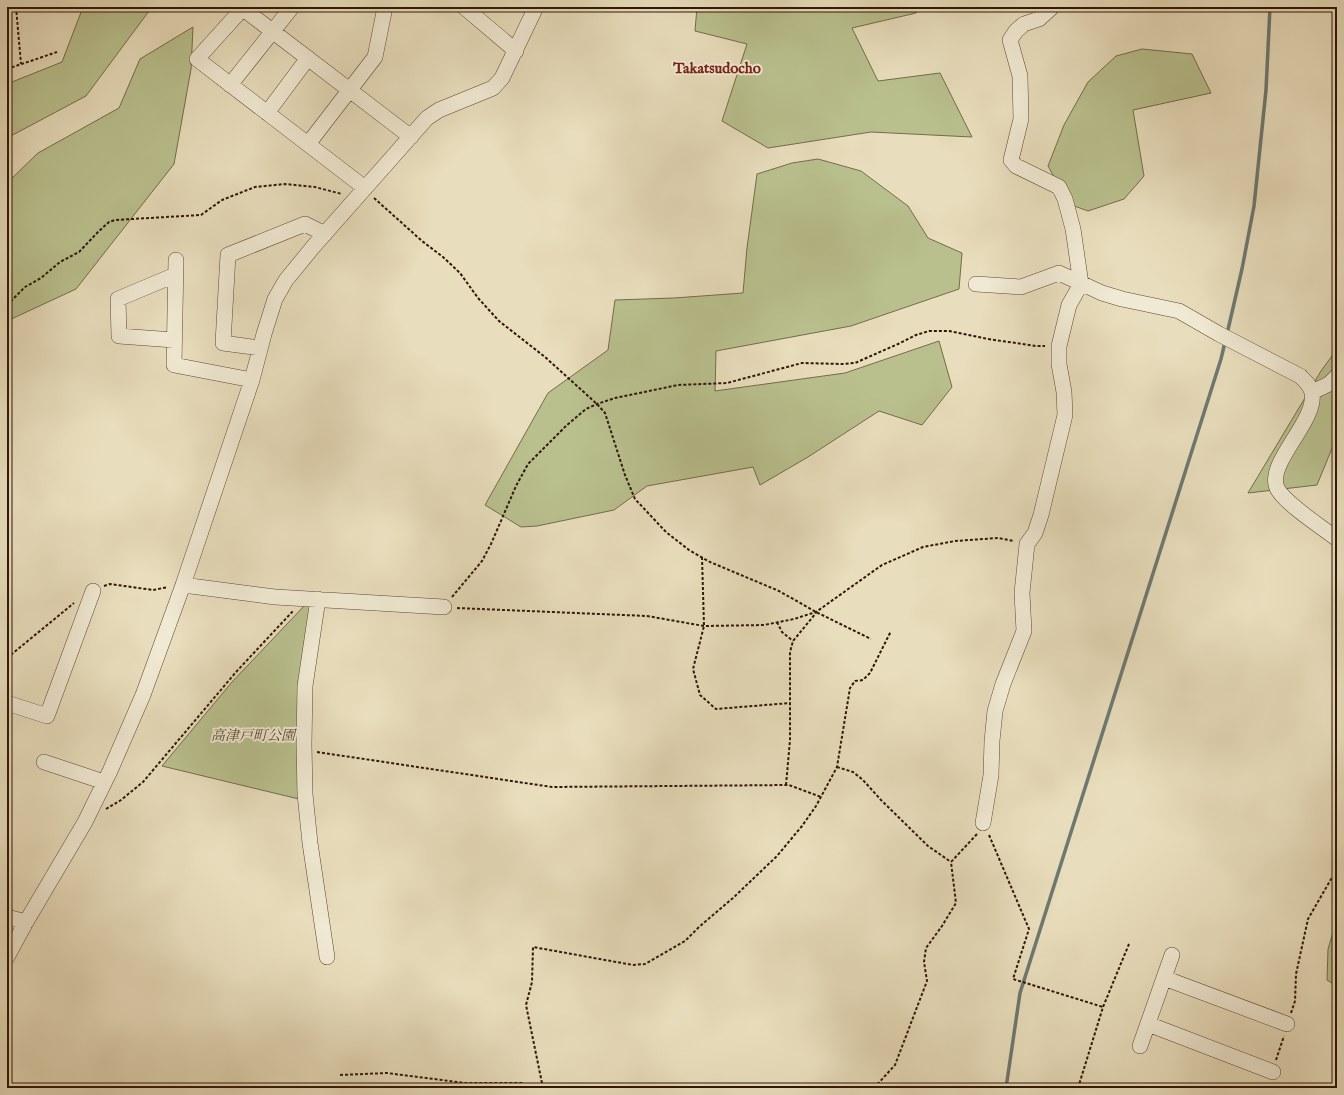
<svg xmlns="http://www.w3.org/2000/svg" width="1344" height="1095" font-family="'IM FELL English','Noto Serif JP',serif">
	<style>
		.green { fill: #b9c08e; stroke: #746c4a }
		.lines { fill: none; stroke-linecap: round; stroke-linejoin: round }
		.stream { stroke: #6e7971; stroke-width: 3.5 }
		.minor-casing { stroke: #5d4834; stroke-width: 16 }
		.path { stroke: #2f1707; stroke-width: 2; stroke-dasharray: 3 2; stroke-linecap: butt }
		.minor { stroke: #f0e9d3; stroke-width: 15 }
		.labels { text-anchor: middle; stroke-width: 4; stroke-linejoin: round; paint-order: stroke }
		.park-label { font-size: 14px; font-style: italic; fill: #584a30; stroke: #f0e9d3 }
		.neighbourhood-label { font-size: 15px; font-weight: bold; fill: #7a1f14; stroke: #f0e9d3 }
	</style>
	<rect width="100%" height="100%" fill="#e8ddbc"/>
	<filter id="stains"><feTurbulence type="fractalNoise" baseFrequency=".005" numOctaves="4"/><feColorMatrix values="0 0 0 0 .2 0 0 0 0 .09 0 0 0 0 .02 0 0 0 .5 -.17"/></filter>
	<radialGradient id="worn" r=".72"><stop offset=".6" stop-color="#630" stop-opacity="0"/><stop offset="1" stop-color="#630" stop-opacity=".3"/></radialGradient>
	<path class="green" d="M83,7H152L86,96L7,138V84L62,62Z
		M697,7H922L916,13L852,28L878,81L940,73L972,137L871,132L768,148L722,121L747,44L695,31Z
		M193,27L191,69L174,164L76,289L7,321V183L38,153L119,108L140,59Z
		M1142,49L1192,54L1211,93L1133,110L1144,176L1124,199L1088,211L1069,204L1048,166L1064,125L1088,82L1116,56Z
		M818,159L861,171L908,206L928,238L962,253L959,289L851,326L716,351L715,391L845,373L939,341L952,387L922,425L879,411L808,457L760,485L753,467L647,486L614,510L537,526L521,527L485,505L548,393L608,350L615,300L674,298L743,293L747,248L757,174L792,163Z
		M1337,349V436L1317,485L1248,493L1321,371Z
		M305,605L316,607L303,800L162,766L232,682Z
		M1337,919V986L1327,980L1328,949Z"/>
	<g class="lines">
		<path class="stream" d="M1227,334L1242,269L1254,206L1266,90L1270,7
			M1006,1088L1020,993L1221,359L1225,342"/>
		<g class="minor-casing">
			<path id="minor" d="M244,7L197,59L365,188
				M464,7L516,51
				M242,8L411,137
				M230,85L292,7
				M267,113L308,58
				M308,144L375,57L385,7
				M176,260L174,365L252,380
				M976,284L1021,287L1059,273L1102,293L1122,299L1179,311L1219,334L1300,376C1305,381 1311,386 1312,393C1317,421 1266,463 1277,488C1284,503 1323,528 1337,539
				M174,340L119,336L118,299L175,275
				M260,348L223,343L228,255L305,224L325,234
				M1312,392L1329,384L1337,376
				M183,585L275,597L444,607
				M318,599L305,686L304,744L305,794L310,843L327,957
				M7,703L47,716L93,591
				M44,762L104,782
				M983,823L991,775L992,741L995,711L1003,684L1024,631L1022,593L1027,544L1035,533L1041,515L1065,415L1064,392L1059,364V346L1069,305L1081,284L1073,229L1065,199L1059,187L1016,166L1011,160L1021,119L1020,76L1010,40L1016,31L1024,24L1039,19L1052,7
				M7,917L26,922
				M7,957L26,922L85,822L110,771L143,695L183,585L252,380L264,334L275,299L286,280L313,247L427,118L439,110L493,88L502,78L536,7
				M1164,978L1287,1024
				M1148,1024L1273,1072
				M1140,1046L1172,955"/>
		</g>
		<path class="path" d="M16,7L21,64
			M7,69L57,52
			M374,198L422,241L443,257L460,273L478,298L499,321L545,357L597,404L605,413L625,475L635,499L666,532L689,550L710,562L779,591L816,612L871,639
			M7,305L25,287L41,278L60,262L79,252L99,231L109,222L115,220L201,215L222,200L255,187L285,184L315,187L342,194
			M702,557L704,626L693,669L700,695L716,709L790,703
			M104,586L110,584L153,590L168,587
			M452,597L482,561L491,544L516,486L528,464L567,425L586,409L597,404L615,398L678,385L727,383L802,363L842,364L855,363L898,344L916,335L929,331H949L988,339L1036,346H1045
			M457,608L647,616L704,626L764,625L794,619L816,612L882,565L923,547L955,541L998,538L1014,541
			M777,622L782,632L793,641
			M7,658L74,603
			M317,752L552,787L789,785L821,797
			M837,767L853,772L863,780L881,800L928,846L951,862
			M786,785L790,740V652L793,641L816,613
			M106,809L121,800L143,782L236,672L293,611
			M989,835L1029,929L1013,979L1103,1007
			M1291,1013L1295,1001L1296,974L1308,919L1334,874L1337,865
			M1276,1060L1284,1036
			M340,1075L387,1073L465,1083H521L536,1088
			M543,1088L526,1005L532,982L533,947L633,965L645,964L685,941L699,927L733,898L777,856L802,826L816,806L837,767L850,688L855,681L863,680L870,673L891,631
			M874,1088L895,1065L927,981L924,962L926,948L942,926L956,903L951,862L977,834
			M1078,1088L1103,1007L1129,944"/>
		<use href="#minor" class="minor"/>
	</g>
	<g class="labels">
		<g class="park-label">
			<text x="253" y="740">高津戸町公園</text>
		</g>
		<g class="neighbourhood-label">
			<text x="717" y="73">Takatsudocho</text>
		</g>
	</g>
	<rect width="1344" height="1095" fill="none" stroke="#e8ddbc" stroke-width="24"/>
	<rect x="8" y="8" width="1328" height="1079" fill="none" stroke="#2f1707" stroke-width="2"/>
	<rect x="12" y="12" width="1320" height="1071" fill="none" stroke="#2f1707"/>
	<rect width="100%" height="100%" filter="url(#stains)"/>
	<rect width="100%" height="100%" fill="url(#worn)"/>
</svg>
